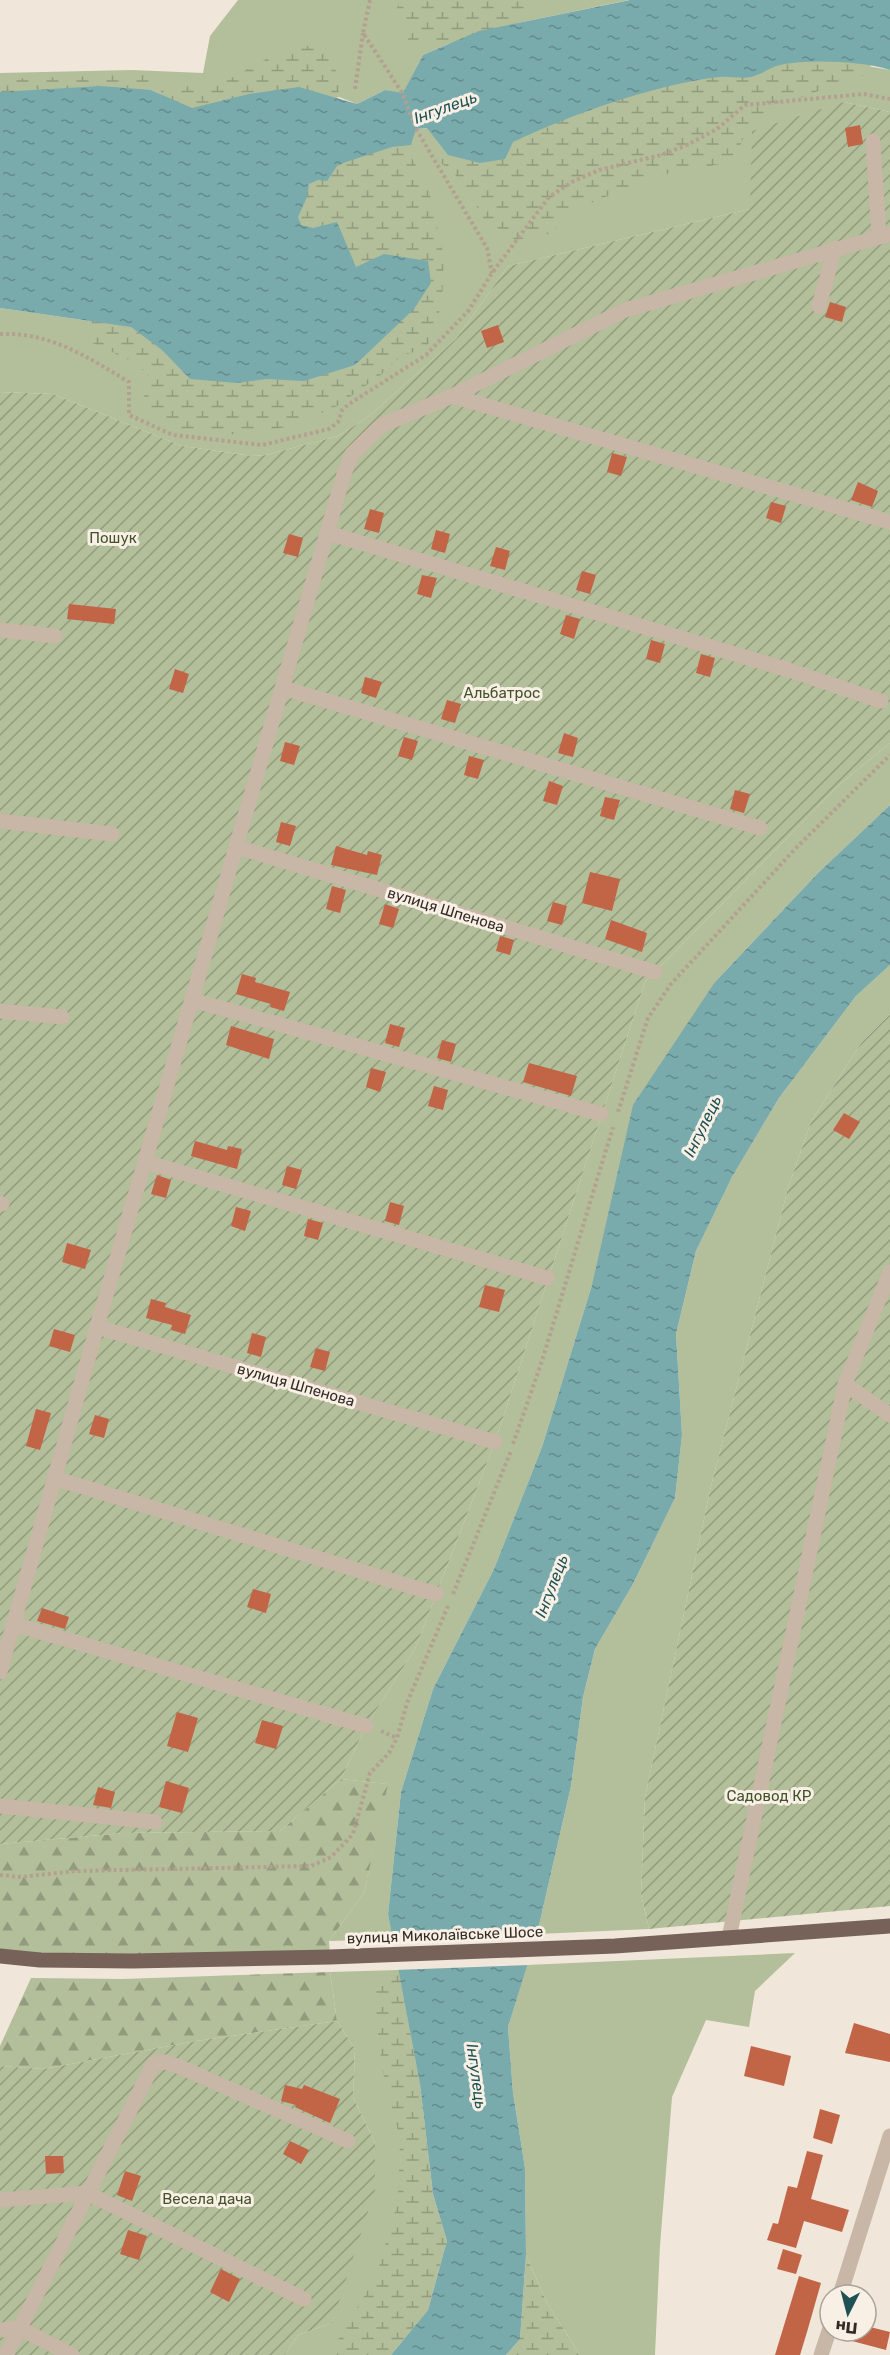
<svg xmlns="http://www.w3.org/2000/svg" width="890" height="2355" font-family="Rubik,sans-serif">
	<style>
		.green { fill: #b2bf9a }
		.forest { fill: url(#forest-firs) }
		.wetland { fill: url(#wetland-marsh) }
		.garden { fill: url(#garden-furrows) }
		.water { fill: url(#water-ripples) }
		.pier { fill: #f0e6d9 }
		.building { fill: #c26446 }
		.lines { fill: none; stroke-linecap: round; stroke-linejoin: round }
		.path { stroke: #b4a090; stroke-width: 4; stroke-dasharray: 3 3; stroke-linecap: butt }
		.minor { stroke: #c8b6a6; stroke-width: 15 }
		.major { stroke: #766258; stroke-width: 15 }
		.labels { text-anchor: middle; stroke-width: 6; stroke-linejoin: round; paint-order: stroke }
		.park-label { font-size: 15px; fill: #43522b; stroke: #f8f0e5 }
		.street-label { font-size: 15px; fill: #342b27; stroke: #f8f0e5 }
		.water-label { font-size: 16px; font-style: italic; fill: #1e5054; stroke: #f8f0e5 }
	</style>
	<defs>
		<pattern id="forest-firs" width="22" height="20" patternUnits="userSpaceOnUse" patternTransform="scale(1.5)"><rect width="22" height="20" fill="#b2bf9a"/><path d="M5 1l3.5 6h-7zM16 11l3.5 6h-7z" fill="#929b7e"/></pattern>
		<pattern id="wetland-marsh" width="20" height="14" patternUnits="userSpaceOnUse" patternTransform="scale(1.5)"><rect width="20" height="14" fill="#b2bf9a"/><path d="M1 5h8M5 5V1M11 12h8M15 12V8" fill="none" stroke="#929b7e"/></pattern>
		<pattern id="garden-furrows" width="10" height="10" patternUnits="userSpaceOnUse" patternTransform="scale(1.5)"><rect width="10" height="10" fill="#b2bf9a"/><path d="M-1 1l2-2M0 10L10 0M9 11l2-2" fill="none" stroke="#929b7e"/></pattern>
		<pattern id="water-ripples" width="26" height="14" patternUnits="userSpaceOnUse" patternTransform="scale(1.5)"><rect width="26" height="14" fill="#79aaac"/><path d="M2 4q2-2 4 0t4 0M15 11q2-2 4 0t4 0" fill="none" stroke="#648b8c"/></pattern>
	</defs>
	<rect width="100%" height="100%" fill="#f0e6d9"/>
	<path class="green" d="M238,0H629L479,31L423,55L403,94L385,90L357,104L339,97L192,108L151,90L0,92V73L132,70L203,73L210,36Z
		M850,63L890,70V112L844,102L750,209L508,266L456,339L368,417L338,436L266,455L253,456L182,446L53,394L0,392V308L131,327L337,222L416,129L428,128L448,155Z
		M890,743V805L819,872L715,982L592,1285L542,1447L494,1569L433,1689L401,1792L388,1914L393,1939L329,1941L364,1893L387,1784L341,1779L366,1726L415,1649L495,1442L645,982L839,785Z
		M890,965V1014L861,1043L811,1122L788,1188L711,1486L645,1797L641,1894L649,1929L537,1934L571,1786L583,1697L595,1649L633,1584L675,1498L682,1435L676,1334L696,1251L732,1177L779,1098L856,996Z
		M795,1953L755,1991L749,2027L706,2020L672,2097L660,2245L655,2355H580L547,2303L526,2255L525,2168L513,2093L508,2027L527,1965Z
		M399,1970L420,2084L391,2355H285L298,2335L332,2323L375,2143L353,2097L355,2049L337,2021L330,1972Z"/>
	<path class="forest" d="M341,1779L388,1784L364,1893L329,1941L330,1957L0,1956V1844L123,1833L280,1831Z
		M330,1972L337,2021L196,2041L43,2069L0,2066V2046L31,1978L123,1979Z"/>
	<path class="wetland" d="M399,0H544L521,17L507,35L457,52L444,40L409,42L397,9Z
		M302,46H323C341,78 344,83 331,118L167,106L161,95V85H184L204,93L268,58Z
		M858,51L871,65L867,74L790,101L747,127L741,144L727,163L660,175L568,212L553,233L516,240L484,219L461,180L441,163L445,134L767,61Z
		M131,75H146L153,79L151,90L139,99L0,105V79Z
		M403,141L429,190L444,257L442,304L427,348L401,356L382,374L337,406L292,426L243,435L190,431L156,420L143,401L149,376L137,364L91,342L92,312L356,277L301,240L280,206L351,152Z
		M399,1970L420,2084L433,2194L447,2241L428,2310L391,2355H329L376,2276L398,2201L400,2139L383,2073L372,1985L382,1976Z
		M526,2255L547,2303L580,2355H506L520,2339Z"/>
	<path class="garden" d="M844,102L890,112V743L839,785L645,982L495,1442L415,1649L366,1726L341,1779L280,1831L123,1833L0,1844V392L53,394L182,446L253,456L266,455L338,436L368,417L456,339L508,266L750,209L752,131Z
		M890,1014V1906L649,1929L641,1894L645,1797L711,1486L788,1188L811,1122L861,1043Z
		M337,2021L355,2049L353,2097L375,2143V2190L332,2323L298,2335L285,2355H0V2066L43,2069L196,2041Z"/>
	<path class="water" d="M630,0H890V70C863,61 809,59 780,65C770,67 761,75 751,77C740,79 729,76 719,77C656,84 570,115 513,142L505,159L480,163L448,155L427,128L416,129L411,145L392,147L346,162L337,166L327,181L318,180L309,184L307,197L298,217L301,225L313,228L337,222L356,267L384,254L428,261L431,283L414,309L355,365L304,381L266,379L237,383L190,379L162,350L131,327L0,308V92L101,86L151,90L192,108L249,94L299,87L357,104L385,90L403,93L423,55L479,31Z
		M890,805V965L856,996L779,1098L732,1177L696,1251L676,1334L682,1435L675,1498L633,1584L595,1649L583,1697L571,1786L537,1934L508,2027L513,2093L525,2168L526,2255L520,2339L506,2355H391L428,2310L447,2241L433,2194L420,2084L388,1914L401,1792L433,1689L494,1569L542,1447L592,1285L633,1105L715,982L819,872Z"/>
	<path class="pier" d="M540,1934L530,1965L395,1970L390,1939Z"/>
	<path class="building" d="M860,125L863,144L848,147L845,128Z
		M830,302L846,307L842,322L825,317Z
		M498,325L504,342L487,348L481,331Z
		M612,453L627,457L621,476L607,472Z
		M858,482L878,491L872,507L851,500Z
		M771,502L786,506L781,523L766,518Z
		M370,509L384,513L379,533L364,529Z
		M436,530L450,534L445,553L431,549Z
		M289,534L303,538L298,557L283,553Z
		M496,547L510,551L505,570L490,566Z
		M582,571L596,575L590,594L576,590Z
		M422,575L437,578L431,598L417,594Z
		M69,604L116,609L114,624L67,619Z
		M566,615L580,619L574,639L560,634Z
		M651,640L665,644L660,663L646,659Z
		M701,654L715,658L710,677L696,673Z
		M175,669L189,674L183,693L169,689Z
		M365,677L382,682L376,698L361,693Z
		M447,700L461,704L455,723L441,719Z
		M564,733L578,738L573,757L558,753Z
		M404,737L418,741L412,760L398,756Z
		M285,742L300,746L294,765L280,761Z
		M469,756L484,760L478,779L464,775Z
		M549,781L563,786L557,805L543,801Z
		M735,790L750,794L744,813L730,809Z
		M605,797L620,800L614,820L600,816Z
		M281,822L296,826L290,846L276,842Z
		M336,846L367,855L368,851L382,855L377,875L331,865Z
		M590,872L620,879L612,911L582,903Z
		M332,886L346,890L340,913L326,909Z
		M553,902L567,906L562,925L547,921Z
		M385,904L399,909L393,928L379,924Z
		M611,920L647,933L642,952L605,939Z
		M500,936L514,940L510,955L496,951Z
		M242,974L256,978L255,982L290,992L284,1011L270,1007L271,1004L236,994Z
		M390,1024L405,1028L399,1047L385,1043Z
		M231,1026L274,1039L269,1059L226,1045Z
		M442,1040L456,1044L451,1062L437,1058Z
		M529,1063L577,1076L571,1096L523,1082Z
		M371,1068L386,1072L380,1092L366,1087Z
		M434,1086L448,1090L443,1110L428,1106Z
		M844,1113L860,1122L849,1139L833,1130Z
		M195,1141L227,1150L228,1146L242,1149L237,1169L191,1156Z
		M287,1166L302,1170L296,1189L282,1185Z
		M157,1175L171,1180L166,1198L151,1194Z
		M390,1202L404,1206L399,1225L385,1221Z
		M236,1207L251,1211L245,1231L231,1226Z
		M308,1219L323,1223L318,1240L304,1236Z
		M67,1243L91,1250L85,1269L62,1262Z
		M485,1285L505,1290L499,1312L479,1307Z
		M151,1299L166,1303L165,1307L191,1315L185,1334L171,1330L172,1325L146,1318Z
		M54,1329L75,1335L70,1352L49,1346Z
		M252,1333L266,1337L261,1357L247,1353Z
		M316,1348L330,1352L325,1371L310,1367Z
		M36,1409L51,1413L40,1450L26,1446Z
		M95,1415L109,1419L104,1438L89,1434Z
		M253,1589L271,1594L266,1613L247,1607Z
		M42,1608L69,1617L65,1629L37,1621Z
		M177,1712L198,1718L188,1752L167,1746Z
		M262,1720L283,1726L276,1749L255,1743Z
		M166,1781L189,1788L182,1813L159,1807Z
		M98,1787L115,1792L111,1808L93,1805Z
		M854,2023L890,2034V2062L845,2053Z
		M751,2046L791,2056L784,2086L744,2076Z
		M285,2085L302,2089L304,2085L340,2099L330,2123L295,2107L296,2105L281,2101Z
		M820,2109L840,2115L832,2144L813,2138Z
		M290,2141L309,2150L301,2164L283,2154Z
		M807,2151L823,2155L811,2199L849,2210L842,2232L804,2221L796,2248L767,2240L773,2223L778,2224L788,2186L797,2188Z
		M45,2156H63L64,2173L46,2174Z
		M125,2171L141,2176L132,2201L117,2195Z
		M128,2230L147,2236L139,2260L120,2254Z
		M783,2249L802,2255L796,2274L777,2269Z
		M221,2269L240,2279L229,2302L210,2292Z
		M799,2276L821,2283L807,2332L800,2355H775Z
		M866,2326L890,2332L886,2350L837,2337L839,2331H866Z"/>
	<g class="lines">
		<path class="path" d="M370,0L363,33L403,94L416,129L487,248L492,273
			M355,89L363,33
			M0,334C51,332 87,357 129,382V415L173,435L262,445L329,429L338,422L342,410L349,404L426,355L469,310L492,273L549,197L572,182L599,170L661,155L687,145L717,129L745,105L864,94L890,99
			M618,1112L648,1018L671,984L796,848L890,755
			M513,1444L542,1361L613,1127
			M453,1594L511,1451
			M381,1731L397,1738
			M0,1875L21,1877L75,1871L311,1866L331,1857L353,1834L370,1773L389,1753L397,1738L407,1703L448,1606"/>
		<path class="minor" d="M873,141L879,237
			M819,306L835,248
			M452,396L890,522
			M328,533L789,670L881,701
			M0,630L55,636
			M283,688L760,828
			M0,821L112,834
			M237,847L655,972
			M192,1000L601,1114
			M0,1011L62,1017
			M145,1162L547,1278
			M0,1203L2,1204
			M97,1327L495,1442
			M845,1384L890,1415
			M54,1478L436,1594
			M13,1624L366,1726
			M0,1672L97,1327L344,474L352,454L382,425L452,396L625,310L890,234
			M0,1806L155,1822
			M729,1938L845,1384L890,1272
			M0,2200L87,2193L304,2299
			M840,2295L890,2136
			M0,2330L19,2328L72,2355
			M6,2355L154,2063L166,2062L180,2067L348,2141
			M821,2355L830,2328"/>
		<path class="major" d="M0,1956L40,1960L133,1961L330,1957L615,1946L890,1926"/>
	</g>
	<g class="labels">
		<g class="park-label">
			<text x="113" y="543">Пошук</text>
			<text x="502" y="698">Альбатрос</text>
			<text x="769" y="1801">Садовод КР</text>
			<text x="207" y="2204">Весела дача</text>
		</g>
		<g class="street-label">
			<text transform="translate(446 910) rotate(17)" y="5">вулиця Шпенова</text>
			<text transform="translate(296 1385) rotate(16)" y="5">вулиця Шпенова</text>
			<text transform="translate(445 1935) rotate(-2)" y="5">вулиця Миколаївське Шосе</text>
		</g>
		<g class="water-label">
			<text transform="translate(445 107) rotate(-20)" y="6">Інгулець</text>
			<text transform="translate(702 1126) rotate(-64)" y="6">Інгулець</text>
			<text transform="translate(551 1586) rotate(-69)" y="6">Інгулець</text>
			<text transform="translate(477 2076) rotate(82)" y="6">Інгулець</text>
		</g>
	</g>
	<g transform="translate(848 2313) rotate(186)"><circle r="28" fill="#f8f0e5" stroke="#aaa199" stroke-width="1.5"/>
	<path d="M0-4.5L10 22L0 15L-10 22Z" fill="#1e5054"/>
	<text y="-9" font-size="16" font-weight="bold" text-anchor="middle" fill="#342b27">Пн</text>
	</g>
</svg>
